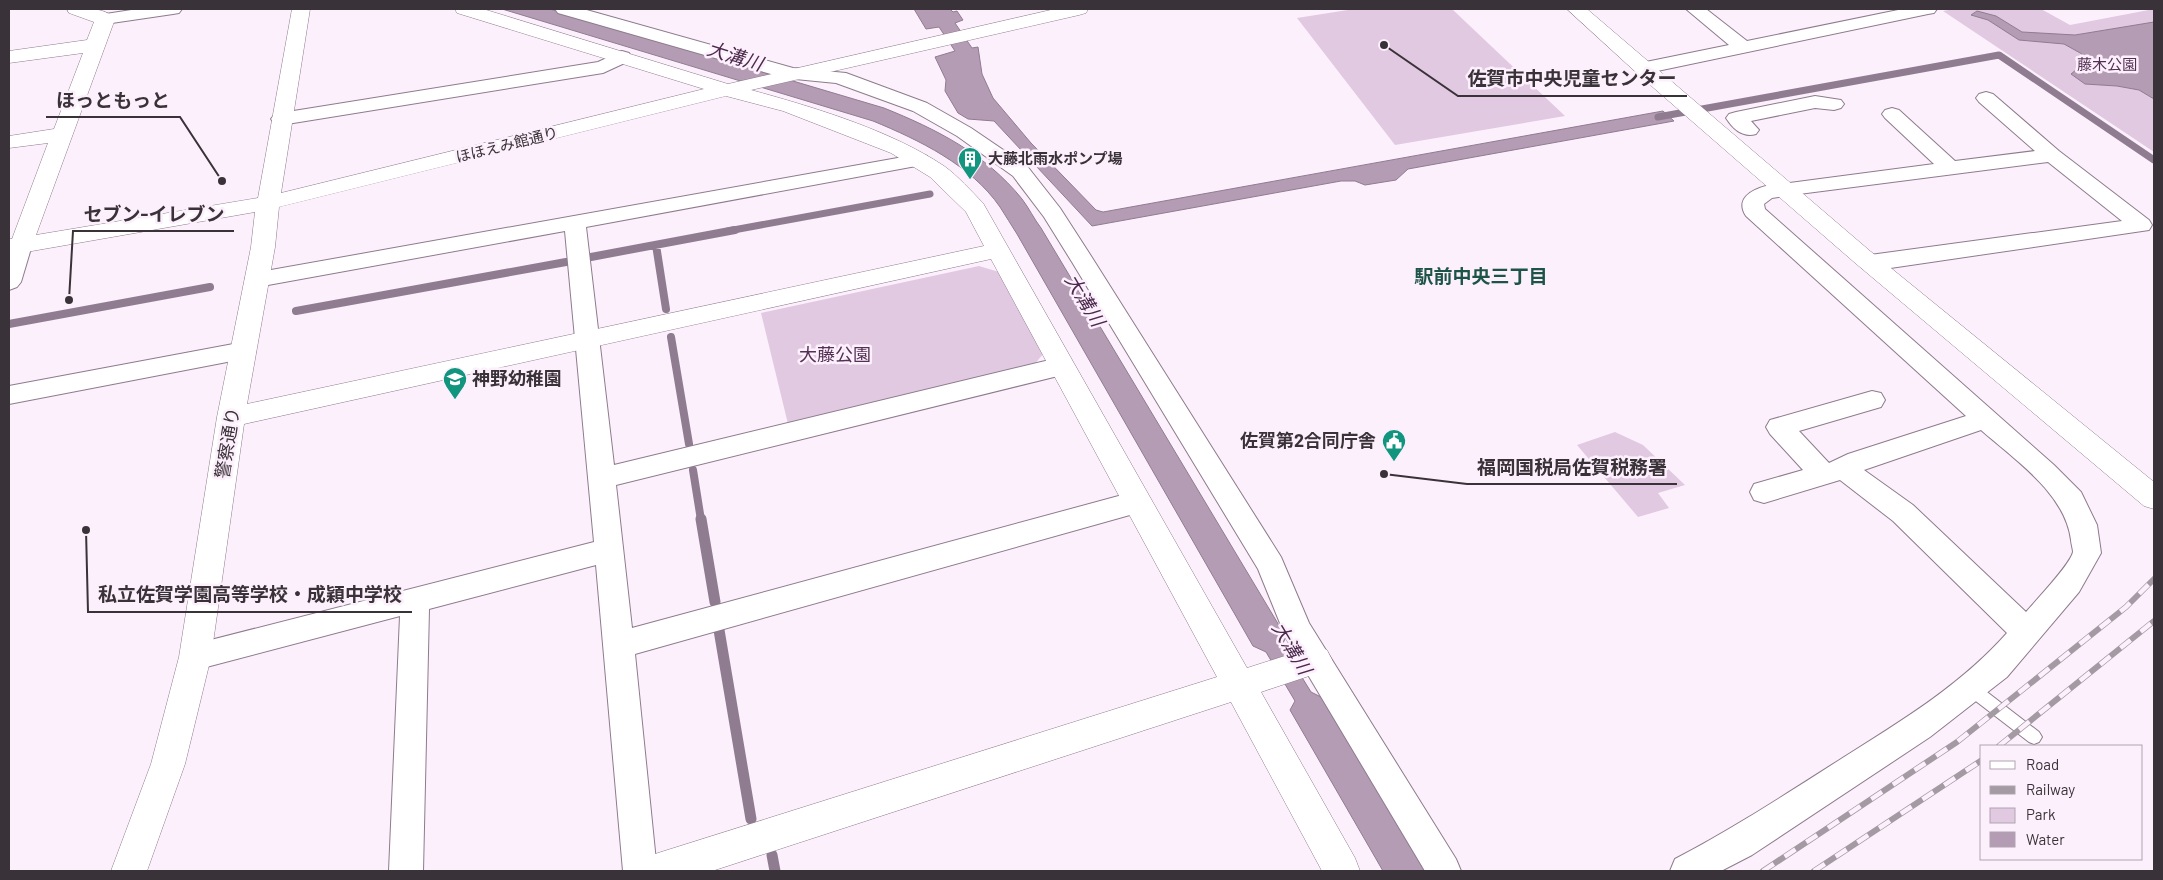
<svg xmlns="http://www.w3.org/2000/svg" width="2163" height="880" font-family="Barlow,'Noto Sans JP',sans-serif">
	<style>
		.green { fill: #e1c9e1 }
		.water { fill: #b59cb5; stroke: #907c90 }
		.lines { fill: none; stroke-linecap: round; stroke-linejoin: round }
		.stream-far2 { stroke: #907c90; stroke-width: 7 }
		.stream-far1 { stroke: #907c90; stroke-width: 8 }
		.stream { stroke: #907c90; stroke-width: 11 }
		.lane-casing { stroke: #8e7b8d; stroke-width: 2 }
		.street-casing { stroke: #8e7b8d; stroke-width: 2 }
		.secondary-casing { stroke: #8e7b8d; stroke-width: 1 }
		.lane { fill: #fff; fill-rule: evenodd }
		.street { fill: #fff; fill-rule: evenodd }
		.secondary { fill: #fff; fill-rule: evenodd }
		.rail-casing { stroke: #a49aa4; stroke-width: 6 }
		.rail { stroke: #fcf0fc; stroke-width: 4.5; stroke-dasharray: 13; stroke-linecap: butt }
		.labels { text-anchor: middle; stroke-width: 5; stroke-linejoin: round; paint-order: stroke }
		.far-park-label { font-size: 15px; fill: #543054; stroke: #fcf0fc }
		.far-street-label { font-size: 15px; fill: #3a3239; stroke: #fcf0fc }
		.far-poi-label { font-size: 15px; font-weight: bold; fill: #3a3239; stroke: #fcf0fc; text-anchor: start }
		.park-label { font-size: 18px; fill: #543054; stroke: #fcf0fc }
		.poi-label { font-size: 18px; font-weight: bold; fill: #3a3239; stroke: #fcf0fc; text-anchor: start }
		.street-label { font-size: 18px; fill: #3a3239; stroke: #fcf0fc }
		.water-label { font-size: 19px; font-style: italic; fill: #4c294c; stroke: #fcf0fc }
		.neighbourhood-label { font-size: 19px; font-weight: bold; fill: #1e5448; stroke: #fcf0fc }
		.leader { fill: none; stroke: #3a3239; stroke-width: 2 }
		.callout-dot { fill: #3a3239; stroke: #fcf0fc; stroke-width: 2 }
		.callout-label { font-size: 19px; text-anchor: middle; font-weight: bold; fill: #3a3239; stroke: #fcf0fc; stroke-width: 5; stroke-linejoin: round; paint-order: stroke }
	</style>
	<rect width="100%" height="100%" fill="#fcf0fc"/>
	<path class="green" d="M1354,9H1452L1565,116L1395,145L1297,18Z
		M1954,9H2041L2070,25L2154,9V152L1943,11Z
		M979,266L999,272L1043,354L1034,365L788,424L761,313Z
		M1615,432L1643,445L1685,485L1658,493L1669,508L1638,517L1577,445Z"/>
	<path class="water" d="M502,9H550L884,108C936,129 986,154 1022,199C1029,208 1034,219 1041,228L1286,637L1282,645L1311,692L1323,698L1410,842L1430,871H1383L1290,710L1295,701L1266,652L1253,646L1017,234C1011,225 1006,216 1000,207C971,165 919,140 873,121Z
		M914,9H950L953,12L957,11L963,20L955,23L972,48L978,47L982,74L993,98L1031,143L1096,210L1103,212L1663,111L1674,121L1408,169L1396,180L1365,185L1355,181H1341L1092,226L994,121L968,119L958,113L945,91L946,80L935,57L955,51L939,27L926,29Z
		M1977,11L1996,16L2022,32L2075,35L2154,22V99L2139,90L2117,86L2085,84L2071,74L2083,64L2082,54L2064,44L2019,40L1988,20L1971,15Z"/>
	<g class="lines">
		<path class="stream-far2" d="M1658,117L1999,55L2154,160
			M728,231L930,194"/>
		<path class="stream-far1" d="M656,245L666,309
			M591,257L735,230
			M296,311L566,262
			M9,324L210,287
			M671,337L689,444
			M693,470L701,520"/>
		<path class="stream" d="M701,519L715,602
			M719,630L751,819
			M772,855L775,871"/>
		<g class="lane-casing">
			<path id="lane" d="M1969,680L1974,682L2039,732L2042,737L2039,742L2034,744L2029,742L1964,692L1962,687L1964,682Z"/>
		</g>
		<g class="street-casing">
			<path id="street" d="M138,9H182L179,13L173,14L105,24L99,23L96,19L99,15Z
				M555,9H583L793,68L846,73L927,103L971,128L1027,166L1060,208L1091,256L1281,557L1309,623L1456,859L1461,871H1425L1286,638L1258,569L1072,262L1044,217L1013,176L957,136L913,111L836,83L785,78L558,13Z
				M1686,9H1706L1747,41L1903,9H1937L1934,13L1928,14L1643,74L1636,72L1633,68L1636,64L1729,45Z
				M622,51L629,53L631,57L629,61L603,73L281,125L274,123L271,119L274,115L281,113L598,62Z
				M1986,92L1993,94L2059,151L2149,220L2152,225L2149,230L1870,271L1862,268L1859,263L1862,258L1870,255L2122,221L2048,162L1799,194L1772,198L1764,204L1765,209L2054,465L2081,492L2097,525L2101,553L2079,592L2007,677L1930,737L1752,855L1721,871H1670L1675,859C1733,829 1786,794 1841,759C1900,722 1961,685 2007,633L1893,521L1840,480L1764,503L1754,500L1750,492L1754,484L1803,470L1770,434L1766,427L1770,420L1872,391L1881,393L1885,400L1881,407L1799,431L1829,463L1848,454L1966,416L1746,216C1735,199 1751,190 1766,186L1934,164L1885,118L1882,114L1885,110L1892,108L1899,110L1955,161L2035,151L1979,102L1976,98L1979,94ZM1981,430C2015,460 2065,493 2071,540C2071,543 2073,549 2073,552C2070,565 2036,600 2026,612L1913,505L1864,470Z
				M1815,96L1841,100L1844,104L1841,108L1834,110L1815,108L1751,121L1759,130L1756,134C1743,138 1733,129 1726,118L1729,114L1736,112Z
				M920,154L927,156L930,160L927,164L586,227L614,465L1062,357L1071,360L1074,366L1071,372L1062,375L616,485L632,628L1137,491L1147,494L1151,502L1147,510L1137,513L635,654L657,871H623L596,565L429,609L423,871H389L400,616L195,670L184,666L180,657L184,648L195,644L594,542L565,231L257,287L249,284L245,279L249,274Z
				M21,238L29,240L32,245L21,282L17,287L9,290V248L13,240Z
				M244,342L253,345L256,351L253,357L9,404V386Z"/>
		</g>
		<g class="secondary-casing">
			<path id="secondary" d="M67,9C81,9 105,6 115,19L36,235L258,198L292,9H310L281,193L704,89L457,13L455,9H483L728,84L1055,9H1088L1086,13L1079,15L751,90C813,107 890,130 944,166C958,176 971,191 983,203L1247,668L1316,646L1327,650L1332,660L1327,670L1261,692L1355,858L1360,871H1322L1231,702L712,871H640L645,858L658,853L1217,677L991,259L244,424L211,657L185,764L147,871H111L151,764L179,657L217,417L251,247L255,212L9,255V239H12L48,143L9,148V136L54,129L83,53L9,63V51L87,40L94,22L69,13ZM726,96L783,111L891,153L930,177L966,212L984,246L247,404L275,247L279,207Z
				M1567,9H1587L1870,251L2154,482V509L2144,506L1854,262L1640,76Z"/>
		</g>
		<use href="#lane" class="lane"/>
		<use href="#street" class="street"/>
		<use href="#secondary" class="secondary"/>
		<g class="rail-casing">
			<path id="rail" d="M1999,746L2154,621
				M1763,871L1957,742L2126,607L2154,579
				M1814,871L1982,760"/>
		</g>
		<use href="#rail" class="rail"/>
	</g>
	<defs>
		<g id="building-pin" transform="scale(1.25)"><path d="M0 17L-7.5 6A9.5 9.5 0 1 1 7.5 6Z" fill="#12957e" stroke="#fcf0fc"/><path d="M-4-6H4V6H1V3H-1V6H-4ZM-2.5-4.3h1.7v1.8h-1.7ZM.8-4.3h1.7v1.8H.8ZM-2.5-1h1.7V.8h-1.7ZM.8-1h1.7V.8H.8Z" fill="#fff"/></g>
		<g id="school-pin" transform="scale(1.25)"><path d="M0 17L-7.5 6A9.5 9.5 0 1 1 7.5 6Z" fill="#12957e" stroke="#fcf0fc"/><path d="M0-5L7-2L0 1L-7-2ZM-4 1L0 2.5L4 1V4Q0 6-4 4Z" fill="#fff"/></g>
		<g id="civic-pin" transform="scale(1.25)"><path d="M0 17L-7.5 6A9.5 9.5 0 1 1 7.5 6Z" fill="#12957e" stroke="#fcf0fc"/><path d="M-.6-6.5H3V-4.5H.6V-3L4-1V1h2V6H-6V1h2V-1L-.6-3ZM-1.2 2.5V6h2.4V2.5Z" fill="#fff"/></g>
	</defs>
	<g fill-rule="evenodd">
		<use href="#building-pin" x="970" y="159"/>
		<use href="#school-pin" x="455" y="379"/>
		<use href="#civic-pin" x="1394" y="441"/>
	</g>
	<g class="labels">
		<g class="far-park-label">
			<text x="2107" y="70">藤木公園</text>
		</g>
		<g class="far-street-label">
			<text transform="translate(507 145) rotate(-14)" y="5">ほほえみ館通り</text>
		</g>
		<g class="far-poi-label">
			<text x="988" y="164">大藤北雨水ポンプ場</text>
		</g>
		<g class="park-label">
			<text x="835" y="361">大藤公園</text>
		</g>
		<g class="poi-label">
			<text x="472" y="385">神野幼稚園</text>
			<text x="1376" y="447" text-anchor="end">佐賀第2合同庁舎</text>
		</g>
		<g class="street-label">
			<text transform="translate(228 443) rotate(-81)" y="6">警察通り</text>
		</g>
		<g class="water-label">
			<text transform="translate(735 56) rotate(17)" y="7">大溝川</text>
			<text transform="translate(1085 300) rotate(59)" y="7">大溝川</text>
			<text transform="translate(1292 648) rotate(59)" y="7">大溝川</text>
		</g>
		<g class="neighbourhood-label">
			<text x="1481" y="283">駅前中央三丁目</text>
		</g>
	</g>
	<path class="leader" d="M1384 45L1458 96H1687M222 181L180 117H46M69 300L73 231H234M1384 474L1467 484H1677M86 530L88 612H412"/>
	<g class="callout-dot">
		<circle cx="1384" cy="45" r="5"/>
		<circle cx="222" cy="181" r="5"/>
		<circle cx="69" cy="300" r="5"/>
		<circle cx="1384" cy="474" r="5"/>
		<circle cx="86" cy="530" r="5"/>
	</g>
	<g class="callout-label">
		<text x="1572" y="85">佐賀市中央児童センター</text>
		<text x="113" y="107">ほっともっと</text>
		<text x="154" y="221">セブン-イレブン</text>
		<text x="1572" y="474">福岡国税局佐賀税務署</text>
		<text x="250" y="601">私立佐賀学園高等学校・成穎中学校</text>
	</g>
	<rect width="2163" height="880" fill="none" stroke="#3a3239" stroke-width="20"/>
	<rect x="1980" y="745" width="162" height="115" fill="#fcf0fc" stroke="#aea4ae"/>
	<rect x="1990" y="761" width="25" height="8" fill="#ffffff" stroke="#aea4ae"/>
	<text x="2026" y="770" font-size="15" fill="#3a3239">Road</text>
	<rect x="1990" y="786" width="25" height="8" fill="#a49aa4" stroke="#aea4ae"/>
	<text x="2026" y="795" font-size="15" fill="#3a3239">Railway</text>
	<rect x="1990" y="808" width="25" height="15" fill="#e1c9e1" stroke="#aea4ae"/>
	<text x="2026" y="820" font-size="15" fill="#3a3239">Park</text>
	<rect x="1990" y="832" width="25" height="15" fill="#b59cb5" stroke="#aea4ae"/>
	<text x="2026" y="845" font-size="15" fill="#3a3239">Water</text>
</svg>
